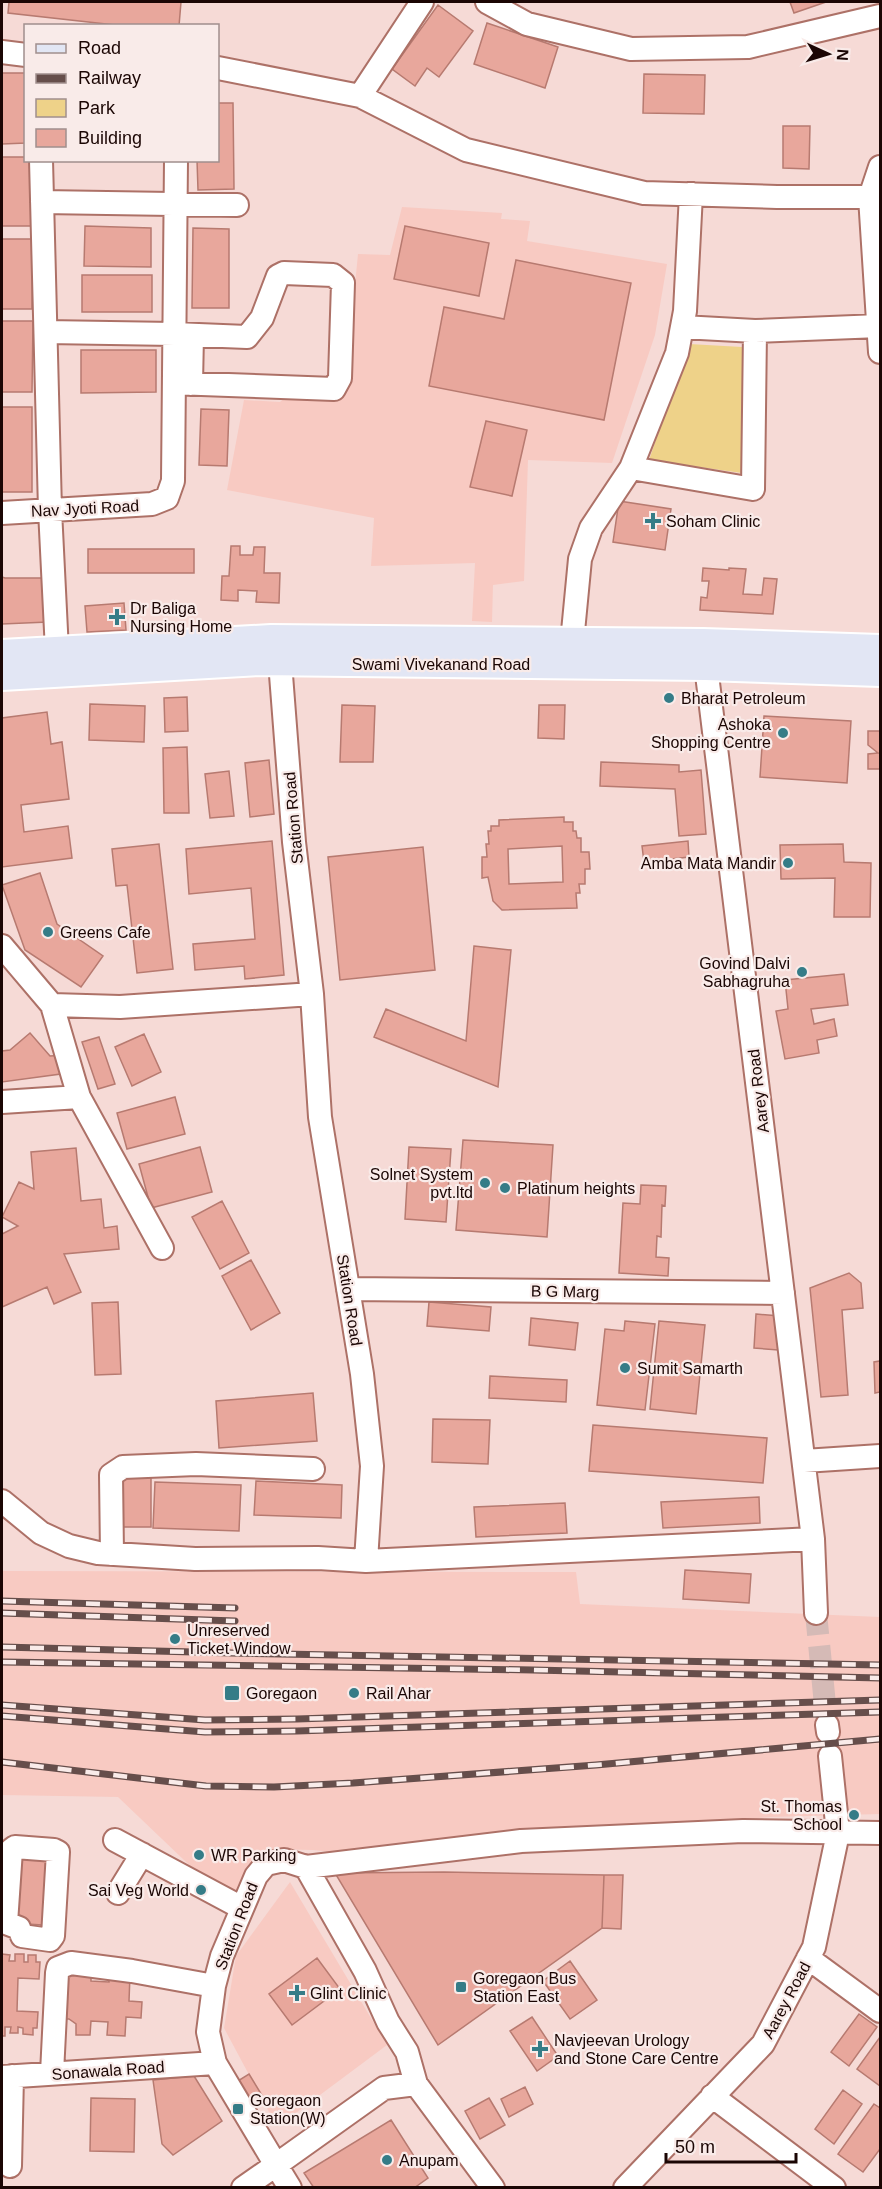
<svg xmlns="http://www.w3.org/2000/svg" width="882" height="2189" font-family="Helvetica,sans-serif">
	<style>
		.built { fill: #f8cac2 }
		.green { fill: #eed289 }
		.building { fill: #e8a79c; stroke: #b77a70; stroke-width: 1.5; fill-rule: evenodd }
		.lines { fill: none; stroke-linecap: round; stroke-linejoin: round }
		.minor-tunnel { stroke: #d5bab6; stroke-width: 22; stroke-dasharray: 22 11; stroke-linecap: butt }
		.minor-casing { stroke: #ad7167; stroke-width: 26 }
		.major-casing { stroke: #fff; stroke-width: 32 }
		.minor { stroke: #fff; stroke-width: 22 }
		.major { stroke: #e2e6f4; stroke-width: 28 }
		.rail-casing { stroke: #664e4b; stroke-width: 7 }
		.rail { stroke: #f9ebe9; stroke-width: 4.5; stroke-dasharray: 14; stroke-linecap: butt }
		.poi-dot { fill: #357c87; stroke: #f9ebe9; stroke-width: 2 }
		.labels { text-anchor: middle; stroke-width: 4.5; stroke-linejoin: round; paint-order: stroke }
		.street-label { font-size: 16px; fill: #1b0604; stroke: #f9ebe9 }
		.poi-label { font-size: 16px; fill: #1b0604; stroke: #f9ebe9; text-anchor: start }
	</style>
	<rect width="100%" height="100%" fill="#f6dad6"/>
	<path class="built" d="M402,207L502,213L501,219L530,221L527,241L667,264L655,335L612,463L528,460L524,581L493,585L492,622L472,621L475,563L371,566L374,518L227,490L244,400L280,402L288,395L344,397L358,254L390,255Z
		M2,1571L576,1572L580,1604L880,1617V1814L770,1817L342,1853L313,1850L269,1849L228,1902L118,1797L2,1795Z
		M290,1882L387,2045L277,2127L224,2028L236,1956Z"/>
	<path class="green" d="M689,344L742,347V473L649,460Z"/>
	<path class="building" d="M9,2H181L179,26H124L8,13Z
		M790,2H826L794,13Z
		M438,5L473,31L439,77L427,68L415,86L392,69Z
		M487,23L558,47L545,88L474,64Z
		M2,73H26V143L2,144Z
		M644,74L705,75L704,114L643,113Z
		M218,103H233L234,189L198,190L197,160H218Z
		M783,126H810L809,169L783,168Z
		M2,157H26V160H32V226H2Z
		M85,226L151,228V267L84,266Z
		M405,226L489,243L479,296L394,279Z
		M193,228L229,229V308H192Z
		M2,239H33L32,309H2Z
		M516,260L631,283L604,420L429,386L444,307L504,319Z
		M82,275H152V312H82Z
		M2,321H33L32,392H2Z
		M81,350H156V392L81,393Z
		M2,407H32V492H2Z
		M201,409L229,410L227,466L199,465Z
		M486,421L527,430L512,496L470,487Z
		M619,501L671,509L665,550L613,542Z
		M231,546H240V555H253L254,547H265L264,573H280L279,603L256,602L257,591L238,590V601L221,600L222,576H229Z
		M88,549H194V573H88Z
		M703,568L729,570V568L746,569L743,594L762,595L764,578L777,579L773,614L700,610L701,597L707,598L709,581H702Z
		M2,577L5,578H47L48,622L2,624Z
		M124,603L126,630L87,632L85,606Z
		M187,697L188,731L165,732L164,698Z
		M90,704L145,706L144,742L89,740Z
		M342,705L375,706L373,762H340Z
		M539,705H565L564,739L538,738Z
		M47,712L51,744L62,742L69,799L21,805L24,832L68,826L72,858L2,867V718Z
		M764,716L851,721L847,783L760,777Z
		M868,731H880V769H868V754L878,753L868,745Z
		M187,747L189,813H164L163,748Z
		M269,760L274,814L250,817L245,763Z
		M601,762L679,765V772L701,770L706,834L679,836L675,789L600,786Z
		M229,771L234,816L210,818L205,774Z
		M564,817V822H573V831H576L577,838H581V852H589L590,869H585V884H579L580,893H576L577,908L502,910L493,901L488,877L482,878V857H487L486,844H489L488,831H491V826H499V820ZM562,846L563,882L509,884L508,849Z
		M272,841L284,975L245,979L244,966L195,970L193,944L255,939L251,888L189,894L186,849Z
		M688,841L689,857L644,862L642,846Z
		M159,844L173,969L137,973L127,885L116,886L112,849Z
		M843,844L844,862L871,863L870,917H834L835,878L781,879L780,845Z
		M423,847L435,970L340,980L328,857Z
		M40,873L57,924L103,956L81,987L25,950L2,885Z
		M474,946L511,950L498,1087L374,1037L386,1009L466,1041Z
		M844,974L848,1005L811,1009L814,1024L834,1019L837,1036L817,1040L819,1053L785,1059L776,1011L788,1009L785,980Z
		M30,1033L50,1056L65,1055L68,1073L2,1082V1051L10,1050Z
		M144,1034L161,1072L132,1086L115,1047Z
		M99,1037L115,1084L98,1089L82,1042Z
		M175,1097L185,1134L127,1149L117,1113Z
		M463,1140L553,1145L547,1237L456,1230Z
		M200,1147L212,1192L151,1208L139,1164Z
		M409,1147L451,1149L446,1222L405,1219Z
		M76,1148L81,1201L101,1199L104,1228L117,1226L119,1249L64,1254L81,1292L54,1304L47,1287L2,1307V1234L18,1226L2,1217L19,1182L34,1189L31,1152Z
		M641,1185L666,1186L665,1206L662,1205L661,1237L657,1236L656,1257L669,1258L668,1276L619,1273L623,1203L640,1204Z
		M222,1201L249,1253L220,1269L192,1217Z
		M251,1260L280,1313L251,1330L222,1276Z
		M849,1273L861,1283L863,1308L842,1310L848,1395L821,1397L810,1288Z
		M118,1302L121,1374L95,1375L92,1303Z
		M429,1302L491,1307L489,1331L427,1326Z
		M756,1314L780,1316L778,1350L754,1348Z
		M531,1318L578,1323L575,1350L529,1345Z
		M625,1321L655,1324L645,1410L597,1405L605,1329L624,1331Z
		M659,1321L705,1325L696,1414L650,1409Z
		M880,1361V1392L875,1393L874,1362Z
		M490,1376L567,1380L566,1402L489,1398Z
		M313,1393L317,1441L219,1448L216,1401Z
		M433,1419L490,1420L488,1464L432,1462Z
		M593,1425L767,1438L763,1483L589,1471Z
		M117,1476H151V1527H116Z
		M256,1481L342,1485L341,1518L254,1515Z
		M155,1482L241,1485L239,1531L153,1528Z
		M759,1497L760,1523L663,1528L661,1502Z
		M565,1503L567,1533L476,1537L474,1507Z
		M685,1570L751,1574L749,1603L683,1599Z
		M15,1849L55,1852L41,1935L42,1925L10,1923Z
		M444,1872L604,1875L602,1928L438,2045L335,1873Z
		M604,1875H623L621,1929L602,1928Z
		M2,1954L10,1955L9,1961H15V1954H24V1962H28V1955H36V1962H40L39,1979L18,1978L17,2011L38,2012L37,2028H33V2035L23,2034V2028L18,2027V2033H10L11,2027H5V2036H2Z
		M317,1958L340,1989L292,2025L269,1994Z
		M570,1961L597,2000L570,2019L543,1981Z
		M67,1972L91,1973V1981L109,1982V1974L130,1975L129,2001L142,2002L141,2018L126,2017L125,2036L107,2035L108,2022L91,2021L90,2035H76V2024L69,2019H59Z
		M859,2014L877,2027L849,2066L831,2052Z
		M532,2017L558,2056L537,2071L510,2031Z
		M880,2037V2086L857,2069Z
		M249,2074L263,2097L247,2107L233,2084Z
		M194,2076L222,2121L173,2155L162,2144L153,2080Z
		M525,2087L533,2104L509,2117L501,2099Z
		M843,2090L862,2104L834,2144L815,2129Z
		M91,2098L135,2099L134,2152L90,2151Z
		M489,2098L505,2125L480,2139L465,2111Z
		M874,2104L880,2108V2149L863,2172L838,2154Z
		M391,2120L428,2178L414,2188H314L304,2173Z"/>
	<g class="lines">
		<path class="minor-tunnel" d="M816,1613L827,1725"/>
		<g class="minor-casing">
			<path id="minor" d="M487,2L527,24L631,49L748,47L880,16
				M2,52L26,55
				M218,68L360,96L466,150L644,193L777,197H880
				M360,96L422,2
				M41,160L50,510L57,651
				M880,167L870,197L880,352
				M42,202L237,205
				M682,327L755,331L879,326
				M46,332L174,334L247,337L262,318L278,276L284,273L333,275L343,283L340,378L334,389L174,383
				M191,384L192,335
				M631,468L677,353L685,311L691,194
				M2,513L152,504L167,498L173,481L176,160
				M572,642L580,559L591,528L631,468L753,489L755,331
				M704,650L813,1539L816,1613
				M280,662L294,842L312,994L320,1117L362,1374L372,1466L366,1561
				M2,946L52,1005L120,1007L312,994
				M52,1005L79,1097L162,1248
				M2,1102L79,1097
				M348,1289L783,1293
				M804,1461L880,1456
				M2,1501L41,1533L69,1546L98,1553L195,1559L318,1558L366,1561L813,1539
				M112,1554L111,1475L123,1467L196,1464L313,1469
				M827,1725L828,1732
				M115,1840L242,1908
				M15,1847L54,1850L58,1852L53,1936L50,1940L22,1936L19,1928L6,1923L11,1850Z
				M306,1867L521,1841L743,1831L880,1833
				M118,1893L142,1854
				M808,1958L880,2011
				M52,2073L57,1973L58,1968L71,1963L132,1971L214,1986
				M2,2077L215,2063
				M416,2084L384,2088L276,2165L215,2063L208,2032L214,1986L222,1956L256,1876L266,1864L284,1860L306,1867L365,1971L388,2022L407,2052L416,2084L493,2188
				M712,2096L834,2188
				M10,2166L12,2076
				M243,2188L276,2165L290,2188
				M625,2188L763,2044L814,1947L838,1833L830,1756"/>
		</g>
		<g class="major-casing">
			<path id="major" d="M2,654L271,639L703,643L880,649
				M2,676L259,661L706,666L880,672"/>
		</g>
		<use href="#minor" class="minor"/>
		<use href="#major" class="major"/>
		<g class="rail-casing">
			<path id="rail" d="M2,1601L235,1608
				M2,1613L235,1621
				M2,1647L232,1653L880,1665
				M2,1662L533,1670L880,1678
				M2,1705L205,1720L297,1719L880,1700
				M2,1716L205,1732L297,1731L880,1712
				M2,1762L206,1786L274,1787L353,1783L596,1765L880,1739"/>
		</g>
		<use href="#rail" class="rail"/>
	</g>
	<g class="poi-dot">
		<path d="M650 512h6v6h6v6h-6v6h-6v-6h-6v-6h6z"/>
		<path d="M114 608h6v6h6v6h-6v6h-6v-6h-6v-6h6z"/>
		<circle cx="669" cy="698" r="6"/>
		<circle cx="783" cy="733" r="6"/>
		<circle cx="788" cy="863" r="6"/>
		<circle cx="48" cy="932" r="6"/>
		<circle cx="802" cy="972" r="6"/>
		<circle cx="485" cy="1183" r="6"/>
		<circle cx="505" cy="1188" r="6"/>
		<circle cx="625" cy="1368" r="6"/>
		<circle cx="175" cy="1639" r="6"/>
		<rect x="224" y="1685" width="16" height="16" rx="3"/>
		<circle cx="354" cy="1693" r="6"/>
		<circle cx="854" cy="1815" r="6"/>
		<circle cx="199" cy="1855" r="6"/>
		<circle cx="201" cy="1890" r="6"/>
		<rect x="455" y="1981" width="12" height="12" rx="3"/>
		<path d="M294 1984h6v6h6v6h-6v6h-6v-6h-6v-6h6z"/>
		<path d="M537 2040h6v6h6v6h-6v6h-6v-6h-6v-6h6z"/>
		<rect x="232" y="2103" width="12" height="12" rx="3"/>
		<circle cx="387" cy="2160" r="6"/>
	</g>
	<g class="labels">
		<g class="street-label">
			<text transform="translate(85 508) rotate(-3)" y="6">Nav Jyoti Road</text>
			<text x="441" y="670">Swami Vivekanand Road</text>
			<text transform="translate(293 818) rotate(-95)" y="6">Station Road</text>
			<text transform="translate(758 1091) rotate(-97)" y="6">Aarey Road</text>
			<text transform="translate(565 1291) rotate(1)" y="6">B G Marg</text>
			<text transform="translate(350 1300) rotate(81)" y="6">Station Road</text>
			<text transform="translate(236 1926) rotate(-69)" y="6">Station Road</text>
			<text transform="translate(786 2000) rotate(-62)" y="6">Aarey Road</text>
			<text transform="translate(108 2070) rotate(-4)" y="6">Sonawala Road</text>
		</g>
		<g class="poi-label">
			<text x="666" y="527">Soham Clinic</text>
			<text x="130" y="614">Dr Baliga<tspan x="130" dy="18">Nursing Home</tspan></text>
			<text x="681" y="704">Bharat Petroleum</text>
			<text x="771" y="730" text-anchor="end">Ashoka<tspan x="771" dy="18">Shopping Centre</tspan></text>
			<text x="776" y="869" text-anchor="end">Amba Mata Mandir</text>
			<text x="60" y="938">Greens Cafe</text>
			<text x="790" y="969" text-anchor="end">Govind Dalvi<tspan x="790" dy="18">Sabhagruha</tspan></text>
			<text x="473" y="1180" text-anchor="end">Solnet System<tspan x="473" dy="18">pvt.ltd</tspan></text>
			<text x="517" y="1194">Platinum heights</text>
			<text x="637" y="1374">Sumit Samarth</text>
			<text x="187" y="1636">Unreserved<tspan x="187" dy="18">Ticket Window</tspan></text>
			<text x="246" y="1699">Goregaon</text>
			<text x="366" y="1699">Rail Ahar</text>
			<text x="842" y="1812" text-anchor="end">St. Thomas<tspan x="842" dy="18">School</tspan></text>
			<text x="211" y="1861">WR Parking</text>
			<text x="189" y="1896" text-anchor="end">Sai Veg World</text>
			<text x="473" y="1984">Goregaon Bus<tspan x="473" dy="18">Station East</tspan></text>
			<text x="310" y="1999">Glint Clinic</text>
			<text x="554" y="2046">Navjeevan Urology<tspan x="554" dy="18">and Stone Care Centre</tspan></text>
			<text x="250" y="2106">Goregaon<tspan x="250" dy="18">Station(W)</tspan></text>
			<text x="399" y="2166">Anupam</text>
		</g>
	</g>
	<rect width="882" height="2189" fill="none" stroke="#1b0604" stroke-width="6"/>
	<rect x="24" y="24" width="195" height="138" fill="#f9ebe9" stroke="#a08f8d" stroke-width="1.5"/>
	<rect x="36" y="44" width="30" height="9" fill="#e2e6f4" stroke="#a08f8d" stroke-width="1.5"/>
	<text x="78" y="54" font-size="18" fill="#1b0604">Road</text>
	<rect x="36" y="74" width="30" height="9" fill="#664e4b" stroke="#a08f8d" stroke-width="1.5"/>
	<text x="78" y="84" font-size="18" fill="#1b0604">Railway</text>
	<rect x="36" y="99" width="30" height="18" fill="#eed289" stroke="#a08f8d" stroke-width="1.5"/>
	<text x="78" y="114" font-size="18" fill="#1b0604">Park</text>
	<rect x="36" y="129" width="30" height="18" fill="#e8a79c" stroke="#a08f8d" stroke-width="1.5"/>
	<text x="78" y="144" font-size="18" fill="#1b0604">Building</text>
	<g transform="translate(828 54) rotate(94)" stroke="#f9ebe9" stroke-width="4.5" paint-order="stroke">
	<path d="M0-4.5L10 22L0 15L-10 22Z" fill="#1b0604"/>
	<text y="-9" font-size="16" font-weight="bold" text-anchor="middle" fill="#1b0604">N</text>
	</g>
	<path d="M666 2153v9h130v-9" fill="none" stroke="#1b0604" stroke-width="3"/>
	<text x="675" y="2153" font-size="18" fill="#1b0604" stroke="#f9ebe9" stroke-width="4.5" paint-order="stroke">50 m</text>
</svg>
